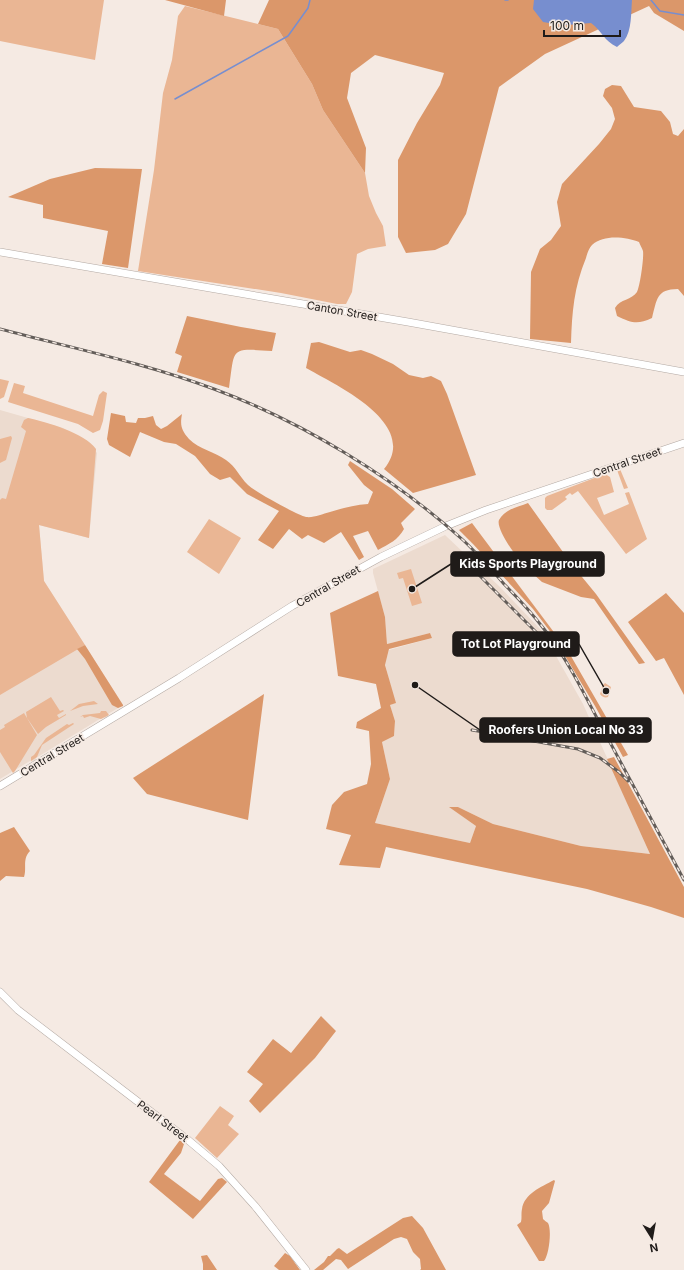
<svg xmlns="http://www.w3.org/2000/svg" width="684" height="1270" font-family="Inter,sans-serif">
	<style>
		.built { fill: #ecdbcf }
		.green { fill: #eab694 }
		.forest { fill: #db976a }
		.water { fill: #778ecf }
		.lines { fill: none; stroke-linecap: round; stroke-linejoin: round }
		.stream { stroke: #778ecf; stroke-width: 1.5 }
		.secondary-casing { stroke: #b3a9a3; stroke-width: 8 }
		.secondary { stroke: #fff; stroke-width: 7 }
		.rail-casing { stroke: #635d59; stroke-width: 3 }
		.rail { stroke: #f5eae3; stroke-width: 1.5; stroke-dasharray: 4.5; stroke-linecap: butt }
		.labels { text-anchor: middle; stroke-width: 3.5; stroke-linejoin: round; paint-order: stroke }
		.street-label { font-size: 11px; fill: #1f1b19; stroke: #f5eae3 }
		.leader { fill: none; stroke: #1f1b19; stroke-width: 1.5 }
		.callout-dot { fill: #1f1b19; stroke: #f5eae3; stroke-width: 1.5 }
		.callout { fill: #1f1b19; stroke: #1f1b19; stroke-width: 1.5 }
		.callout-label { font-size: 12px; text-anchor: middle; font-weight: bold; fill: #fff }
	</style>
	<rect width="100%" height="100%" fill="#f5eae3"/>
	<path class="built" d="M0,410L63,428L89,442L97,453L89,538L39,525L44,581L123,705L108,714L107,718L103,717L36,758V760L33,762L30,761L0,779Z
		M445,535L500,587L542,631L583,704L650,854L581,846L493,824L458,807H450L476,826L470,843L375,823L390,779L382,742L394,736L395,721L390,705L395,703L385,664L389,650L432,638L430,633L387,644L385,617L373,573V569Z"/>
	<path class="green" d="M0,0H104L95,60L0,41Z
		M185,6L278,29L312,84L323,110L365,173L369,196L376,213L383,226L386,246L368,249L357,254L352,292L346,304H337L281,293L138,271L154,170L163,93L172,60L178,16Z
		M0,379L9,381L4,397L0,399Z
		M14,383L25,386L23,393L93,416L99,395L103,391L107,393L103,421L100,430L93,433L78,424L8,402Z
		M28,418C46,422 85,433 96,449L89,538L39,525L44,581L85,645L0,695V500L2,498L6,499L26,431L21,427L24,420Z
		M11,436L12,438L6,460L0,463V439Z
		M620,469L628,488L624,489L617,470Z
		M605,474L610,477L614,492L597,498L604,515L629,504L625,493L629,492L647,539L626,554L578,491L572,495L570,493L565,497L567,499L552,510H547L545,508V498L547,496Z
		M209,519L241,538L219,574L187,552Z
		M411,569L422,603L412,606L403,578L399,579L397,573Z
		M605,683L611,687L608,697C605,698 602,697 600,694L603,685Z
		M51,697L60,711L63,710L64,711L57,715L59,718L66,714V715L46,727L38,734L27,718L26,712Z
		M94,701L98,704L83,706L70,711L79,704Z
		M101,711H106L109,715L101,719L90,716L84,718L83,716L80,717L83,715L100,713Z
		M24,713L37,735L15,771L13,773L0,752V730L5,727L4,725Z
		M73,723L74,724L42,745L37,757L31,761V757L34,755L46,738L67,724L69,725Z
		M220,1106L234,1116L228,1125L239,1134L217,1158L195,1138Z"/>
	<path class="forest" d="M165,0H226L224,16Z
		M269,0H684V31L654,13L649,6L545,54L499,87L466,214L448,244L435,250L406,253L398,237V160L417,123L440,85L444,73L375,55L351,73L347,98L366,148L365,173L323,110L312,84L278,29L258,24Z
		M612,85L621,86L634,107L661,111L670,122L673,134L678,136L684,129V296L678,289C656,289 657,300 652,318C637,325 632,323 617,316L615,308C620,299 632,300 637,292C640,286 644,258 643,251C642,248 640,245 639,242C626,237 604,234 592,245C589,248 587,254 586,258C574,287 572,312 571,343L530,339L531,272L540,249L551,240L561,226L557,202L562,184L599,144L611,129L615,119L612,108L603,96L605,89Z
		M95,168L142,169L128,268L102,264L108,231L43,218V205L8,197L50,179Z
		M187,316L241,327L276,333L272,351C229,348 235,348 229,388L177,372L182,356L175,353Z
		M319,342L350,352L361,350L372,354L393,364L409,375L423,378L431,376L441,381L447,394L476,475L413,493L384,469C421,424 336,385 306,368L311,343Z
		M111,413L125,416L126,422L136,423L138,418H145L153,416L156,425L161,429L167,426L182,414C180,425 181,430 189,439C199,449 215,452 226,460C236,467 239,476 248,485C254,491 297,515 306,517C314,518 322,514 330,512C342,508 355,505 368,504L373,492L364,485L348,465L350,461L392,489L415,509L401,523L404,529C398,540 389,544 378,550L368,531L353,536L364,557L359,560L341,532L324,543L308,535L302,539L289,529L273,549L258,540L279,511L247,494L230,477L220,480L210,474L195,456L176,444L164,442L140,432L130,457L109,445L107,439Z
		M528,503L573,566L596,594L645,663L639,664L594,599L581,597L542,582L532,573L534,571L536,572L544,564L540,559L531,566L533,570L531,571C522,567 495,529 499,520C505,509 518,507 528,503Z
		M472,523L568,651L628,755L623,757L595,706L552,634L533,609L473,544L459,530Z
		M378,591L385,617L387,644L430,633L432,638L389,649L385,665L396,703L390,705L395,721L394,736L382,742L390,779L375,823L470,843L476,826L449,807H458L493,824L581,846L650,854L607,759L614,757L684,887V918L651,907L587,889L386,847L380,868L339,865L351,835L326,829L332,805L344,792L367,784L371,764L369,731L356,728L357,722L381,708L376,684L338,676L330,613Z
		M666,593L684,613V695L664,658L656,661L628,622Z
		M85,645L123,705V706L118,708L112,705L85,659L77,649Z
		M264,694L248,820L147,794L133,778Z
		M14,827L30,851C22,859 27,868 24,877L6,876L0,881V833Z
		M321,1016L336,1031L315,1058L260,1113L249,1101L263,1084L247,1072L273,1039L291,1053Z
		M180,1140L184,1144L181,1153L164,1174L200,1201L218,1179L222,1178L227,1182L193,1219L149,1182Z
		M554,1180L555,1181L549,1203L542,1211L543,1219C544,1220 548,1223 548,1223C552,1230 549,1255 544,1261H539L517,1225L521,1222C522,1218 521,1214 522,1209C524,1194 541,1187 554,1180Z
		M412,1216L423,1228L446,1270H420L421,1269L420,1259L413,1252L407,1239L401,1237L394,1239L348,1269L341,1260L336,1259L323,1270H314L324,1262L328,1256H330L337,1249L339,1248L347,1254L403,1218Z
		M285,1253L290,1256L300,1270H279L274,1266Z
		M207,1255L217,1270H203V1264L201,1256Z"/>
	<path class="water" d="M534,0H632C631,12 632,31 624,41C622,43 619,45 617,47C604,41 602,31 591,23L567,25L555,22L549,23L543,22L533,9Z"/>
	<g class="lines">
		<path class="stream" d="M505,0H508
			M651,0L660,11L684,15
			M175,99L288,36L308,8L310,0"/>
		<g class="secondary-casing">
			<path id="secondary" d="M0,252L408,322L684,372
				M0,786L179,678L292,606L381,557L446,526L486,510L684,443
				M0,992L18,1010L188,1140L219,1166L255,1206L306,1270"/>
		</g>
		<use href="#secondary" class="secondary"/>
		<g class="rail-casing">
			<path id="rail" d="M0,329C72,348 145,363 214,389C303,422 393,477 463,540C478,554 491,569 504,584C518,598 532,613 544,629C569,661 586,698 605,733C631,782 658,831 684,880
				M476,572L554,650
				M472,730L578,749L600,758L619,772L628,781"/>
		</g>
		<use href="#rail" class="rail"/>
	</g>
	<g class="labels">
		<g class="street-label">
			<text transform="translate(342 311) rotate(10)" y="4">Canton Street</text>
			<text transform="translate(627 462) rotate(-19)" y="4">Central Street</text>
			<text transform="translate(328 586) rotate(-30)" y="4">Central Street</text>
			<text transform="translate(52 755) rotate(-31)" y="4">Central Street</text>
			<text transform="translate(163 1121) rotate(37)" y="4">Pearl Street</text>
		</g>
	</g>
	<path class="leader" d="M412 589L451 564M606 691L579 644M415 685L480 730"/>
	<g class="callout-dot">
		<circle cx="412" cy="589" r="4"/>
		<circle cx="606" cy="691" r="4"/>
		<circle cx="415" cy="685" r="4"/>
	</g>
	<g class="callout">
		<rect x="451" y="552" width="153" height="24" rx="4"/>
		<rect x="453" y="632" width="126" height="24" rx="4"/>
		<rect x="480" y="718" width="171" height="24" rx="4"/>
	</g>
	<g class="callout-label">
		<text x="528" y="568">Kids Sports Playground</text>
		<text x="516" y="648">Tot Lot Playground</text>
		<text x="566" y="734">Roofers Union Local No 33</text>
	</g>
	<g transform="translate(652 1238) rotate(169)" stroke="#f5eae3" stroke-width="3" paint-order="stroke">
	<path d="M0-3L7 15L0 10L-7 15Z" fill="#1f1b19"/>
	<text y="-6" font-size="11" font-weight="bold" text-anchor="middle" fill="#1f1b19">N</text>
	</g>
	<path d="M544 30v6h76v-6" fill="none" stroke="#1f1b19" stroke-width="2"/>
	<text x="550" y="30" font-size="12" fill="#1f1b19" stroke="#f5eae3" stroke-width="3" paint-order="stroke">100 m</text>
</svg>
